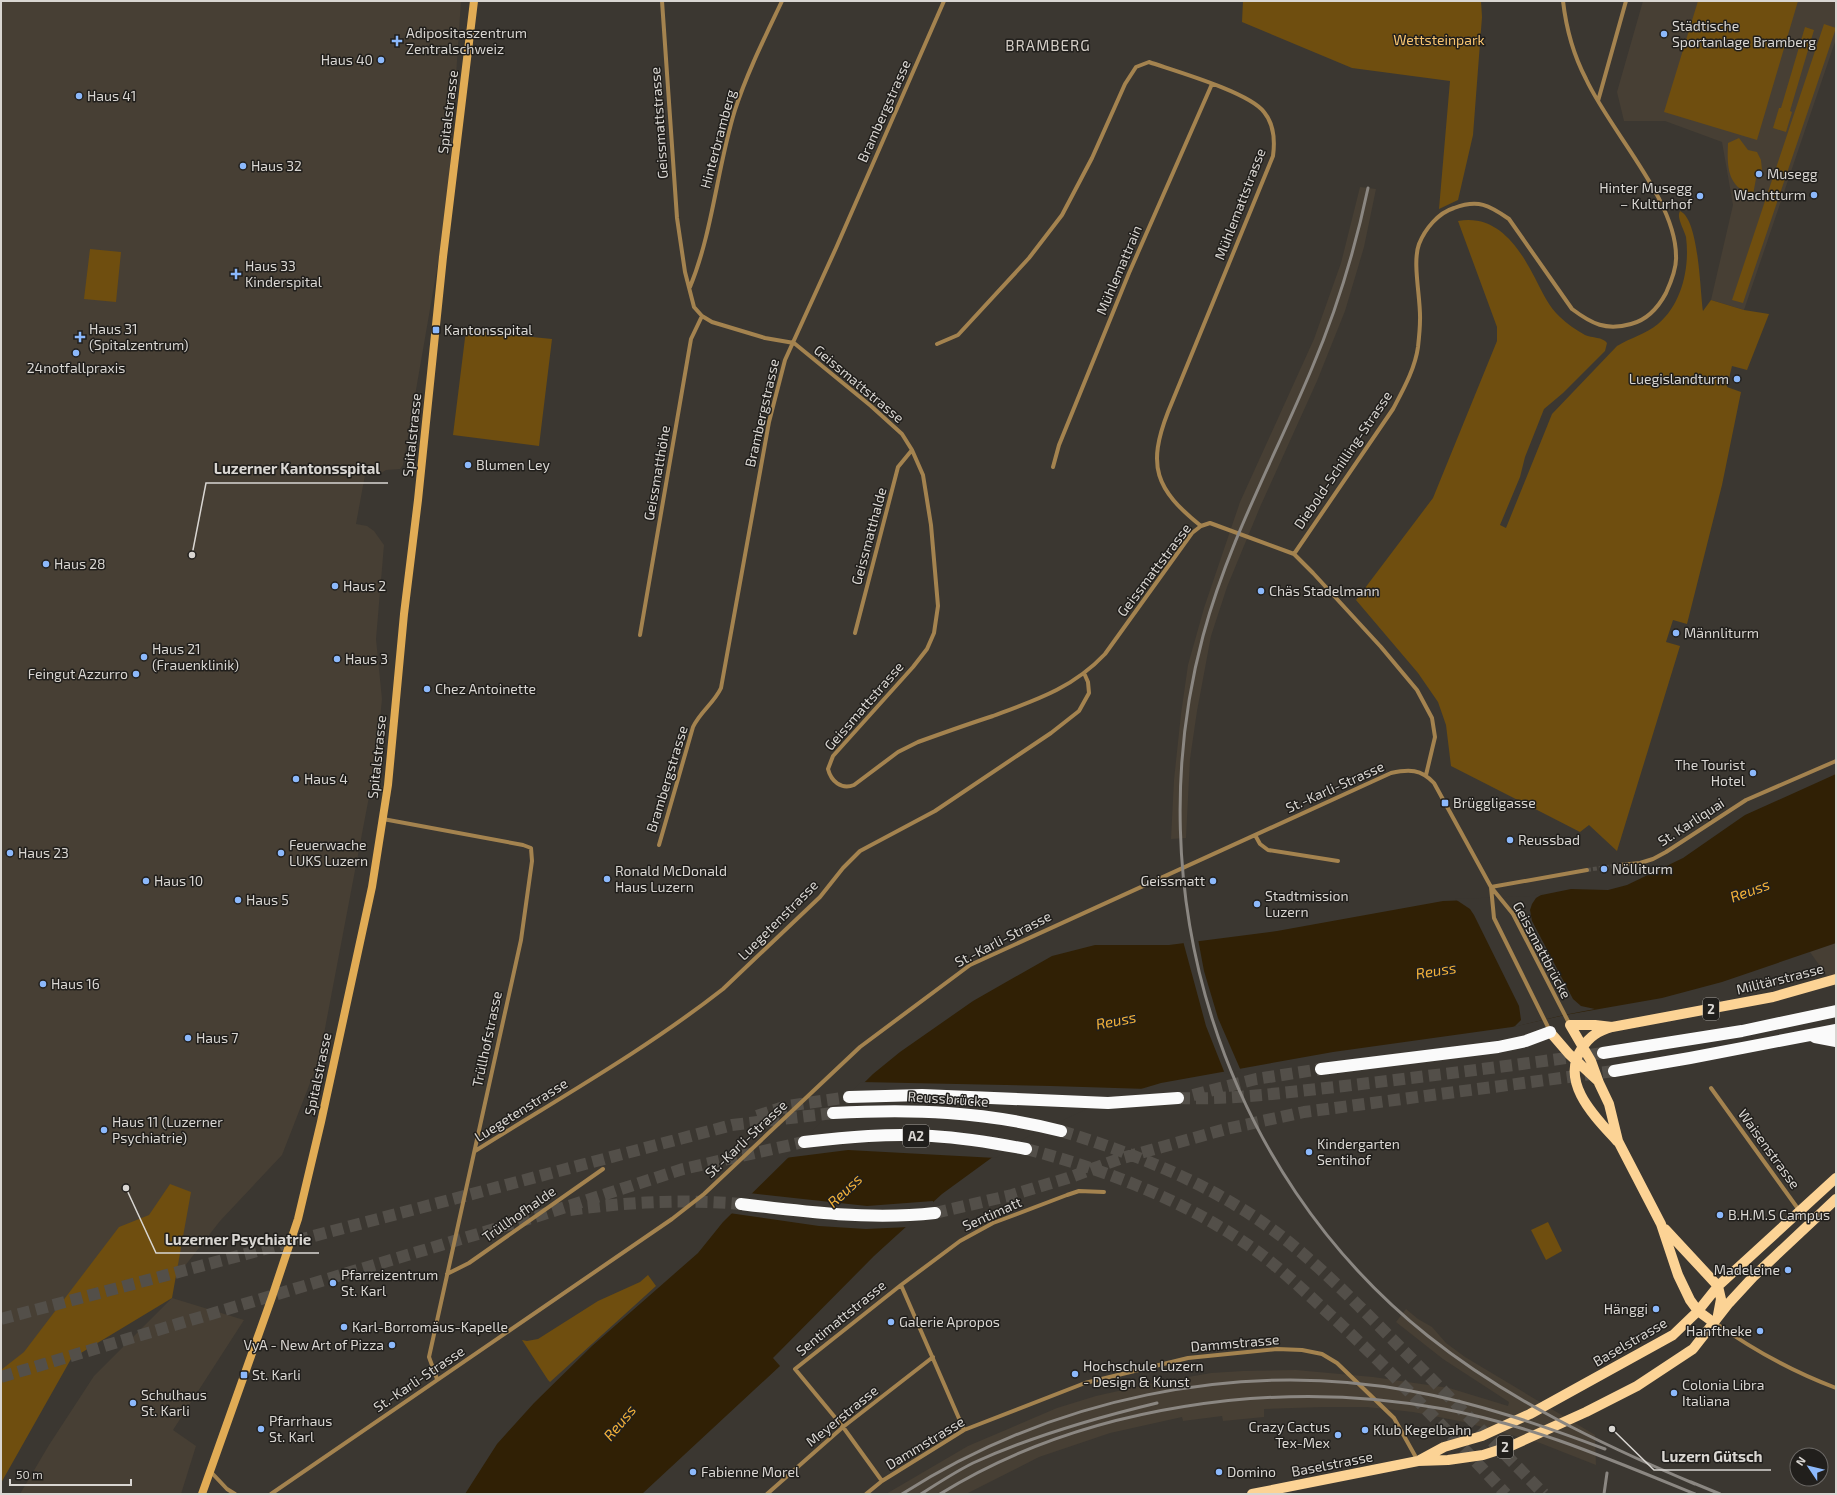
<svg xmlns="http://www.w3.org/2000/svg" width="1837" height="1495" font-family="'Exo 2',sans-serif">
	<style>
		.built { fill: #473f34 }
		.green { fill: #6f4e0f }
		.water { fill: #302005 }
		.pier { fill: #3b3731 }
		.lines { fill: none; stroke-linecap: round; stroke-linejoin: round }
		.minor-tunnel { stroke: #534f49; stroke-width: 4; stroke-dasharray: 4 2; stroke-linecap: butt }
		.motorway-tunnel { stroke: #534f49; stroke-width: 12; stroke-dasharray: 12 6; stroke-linecap: butt }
		.minor { stroke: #a4834f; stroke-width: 4 }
		.secondary { stroke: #e1ac55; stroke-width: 8 }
		.primary { stroke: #fcd395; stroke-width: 10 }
		.motorway { stroke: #fafafa; stroke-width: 12 }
		.rail { stroke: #8b8782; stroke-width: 3 }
		.poi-dot { fill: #8cb9fc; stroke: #211f1c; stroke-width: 1.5 }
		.labels { text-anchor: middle; stroke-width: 3; stroke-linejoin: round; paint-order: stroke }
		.shield { fill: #211f1c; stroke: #a29f9b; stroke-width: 1 }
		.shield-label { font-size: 13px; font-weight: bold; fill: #d9d6d2 }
		.poi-label { font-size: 14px; fill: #d9d6d2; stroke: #211f1c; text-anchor: start }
		.park-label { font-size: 14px; fill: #f9c570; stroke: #211f1c }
		.street-label { font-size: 14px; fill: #d9d6d2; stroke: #211f1c }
		.neighbourhood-label { font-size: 15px; letter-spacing: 1px; fill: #d4cec7; stroke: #211f1c }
		.water-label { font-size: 15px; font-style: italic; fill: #f3b139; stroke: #211f1c }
		.leader { fill: none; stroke: #d9d6d2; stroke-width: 1.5 }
		.callout-dot { fill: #d9d6d2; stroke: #211f1c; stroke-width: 1.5 }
		.callout-label { font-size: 15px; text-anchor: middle; font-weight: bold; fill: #d9d6d2; stroke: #211f1c; stroke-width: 3; stroke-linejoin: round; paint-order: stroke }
	</style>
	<rect width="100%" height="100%" fill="#3b3731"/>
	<path class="built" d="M1,1H461L447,211L403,465L400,469L386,470L381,473L365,475L356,524L367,526L374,531L384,545L376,639L382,699L376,760L319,1060L282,1155L220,1221L163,1294L1,1379Z
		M1643,1H1836V39L1744,310L1711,300L1733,205L1722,142L1665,121H1624L1617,92Z
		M1360,187L1376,189L1364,247L1345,311L1317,381L1260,507L1227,587L1211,636L1197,711L1190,759L1186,838L1171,839L1174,780L1181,714L1188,665L1204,608L1240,502L1314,339L1341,263Z
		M1836,943V989L1810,952Z
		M172,1298L244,1320L173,1430L196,1446L181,1494H20L49,1445L94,1376Z
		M1406,1309L1418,1319L1432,1327L1446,1343L1465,1357L1595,1435L1596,1465L1540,1443L1464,1422L1413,1412L1367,1407H1323L1264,1409V1417L1223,1421L1222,1416L1183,1421L1182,1417L1110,1433L1039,1457L966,1494H886L968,1446L1057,1408L1096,1396L1154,1383L1211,1373L1243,1371L1296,1370L1373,1377L1449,1388L1508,1406L1509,1402L1443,1359L1396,1322Z"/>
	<path class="green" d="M1243,1H1481L1482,17L1473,135L1458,200L1439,209L1450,81L1352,68L1242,22Z
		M1698,1H1798L1757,140L1664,112Z
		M1824,24L1836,28L1743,303L1732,300Z
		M1805,27L1814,30L1790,111L1792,112L1786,132L1773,128L1779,108H1781Z
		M1739,138L1748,150L1757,152L1761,160L1762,170L1757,173L1753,195C1727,187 1727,167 1728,143Z
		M1680,211C1699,219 1700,291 1703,311L1711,300L1744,310L1769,314L1747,370L1732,366L1727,387L1741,392L1722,485L1687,624L1673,620L1666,642L1680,646L1617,851L1589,825L1580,832L1451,766L1446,725L1438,702L1418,673L1356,600L1433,498L1497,341V327L1458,221C1497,214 1519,247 1535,278C1542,292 1549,307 1560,317C1567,324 1576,330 1585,335C1592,338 1603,337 1607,343L1605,351L1563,393L1544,409L1525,457L1520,477L1500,525L1506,528L1552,414L1617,346C1630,338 1646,334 1658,324C1682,304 1690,267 1686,237C1684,229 1676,217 1680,211Z
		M90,249L121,252L116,302L84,299Z
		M466,330L552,339L539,446L453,435Z
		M170,1184L191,1192L172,1298L71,1359L1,1483V1370L24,1352L119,1227L149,1215Z
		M1548,1222L1562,1251L1546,1260L1531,1230Z
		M648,1275L656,1286L550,1382L548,1380L522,1340L527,1341L538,1339L598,1301L640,1282Z"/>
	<path class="water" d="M1836,774V943L1722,982L1662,998L1565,1015L1512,1027L1333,1052L1161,1083L1094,1103L1016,1140L942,1194L874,1256L773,1358L780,1366L642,1494H465L497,1444L534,1403L592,1346L698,1253L723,1222L873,1074L900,1052L973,1001L1052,956L1095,945H1169L1277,931L1443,901L1527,898L1571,889L1608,890L1627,885L1683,858L1745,815Z"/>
	<path class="pier" d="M1544,893L1536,898L1532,904L1530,910L1532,921L1573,999L1581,1006L1595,1009L1564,1015L1514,1027L1521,1020L1519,1006L1474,915L1470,909L1455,899L1531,896Z
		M1198,939L1204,971L1218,1018L1241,1071L1225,1074L1206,1026L1183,941Z
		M861,1082L1051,1086L1148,1089L1095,1105L1017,1142L996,1158L848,1150L785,1158Z
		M749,1193L867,1206L933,1201L934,1205L909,1227L866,1229L819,1226L729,1213Z"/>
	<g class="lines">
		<path class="minor-tunnel" d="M1587,870L1620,865"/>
		<path class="motorway-tunnel" d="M1193,1095L1256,1079L1321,1069
			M1178,1098C1234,1100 1288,1092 1344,1086C1430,1076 1516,1065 1603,1053
			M757,1116L787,1106L849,1097
			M1061,1131C1123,1150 1186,1174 1242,1209C1296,1242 1341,1288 1386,1333C1439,1386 1491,1440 1544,1494
			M1026,1149C1101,1168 1181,1199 1245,1243C1278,1265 1307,1294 1337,1321C1396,1376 1451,1435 1506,1494
			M570,1210C627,1202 683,1199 741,1204
			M935,1213L1012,1195L1068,1178L1119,1159L1226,1129L1304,1112L1614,1071
			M1,1319L732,1125L833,1113
			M1,1377L541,1215L683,1169L804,1142"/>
		<path class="minor" d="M662,1L677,218L685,272L694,307L702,316L712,322L765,338L794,343L871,406L902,434L912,450L923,475L931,525L938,606L934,633L927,649L913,667L833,756L828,769C831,781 841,790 854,785L898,752L918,742C943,733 968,724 993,716C1036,700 1073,688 1105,654L1192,533L1201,526L1210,523L1294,554L1313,573L1381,647L1417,690L1432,718L1435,737L1426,775
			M1598,101L1626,1
			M690,287C713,231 717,168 735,110C747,73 765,37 782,1
			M937,344L958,335L1029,258L1062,215L1092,158L1125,84L1136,67L1149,62C1175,71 1249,92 1264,112C1274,124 1275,141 1273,156L1168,412C1147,466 1155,489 1201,526
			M1053,467L1059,445L1129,273L1212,84
			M1294,554L1393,409C1403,390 1415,369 1418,347C1419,338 1420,329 1420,320C1421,299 1412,263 1419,244C1425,229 1438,213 1454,208C1478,199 1489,205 1509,219L1572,309C1592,324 1606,331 1631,324C1647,320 1658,308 1666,293C1671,282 1677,268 1676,256C1676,200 1610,131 1586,79C1574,56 1566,27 1563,1
			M855,633L898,467L912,450
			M640,635L691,339L702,316
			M383,819L523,845L531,848L532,861L521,940L429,1357L437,1379
			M1255,835L1260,844L1268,850L1338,861
			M659,845L693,727C700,712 714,703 721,688L769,422L785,360L836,248L944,1
			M1620,865L1640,863L1653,859L1666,852L1746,800L1836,761
			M1491,887L1494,918L1550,1031
			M1491,887L1587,870
			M1711,1088L1809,1224
			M475,1151C558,1099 645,1050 723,989L820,897L843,868L860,851L935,811L1051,733L1079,711L1089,693L1088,682L1084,673
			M447,1274L469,1263L603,1169
			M901,1285L964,1430
			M1714,1322C1753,1350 1791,1371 1836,1388
			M210,1471L227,1489L235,1494
			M882,1481L843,1427L795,1369L901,1285L960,1241L993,1223L1067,1195L1079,1191L1104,1192
			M271,1494L672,1219L704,1194L860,1047L970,965L1391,773C1409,769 1421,769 1434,783L1491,887L1513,914L1570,1025
			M767,1494L843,1427L933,1357
			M866,1494L882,1481L964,1430L1085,1383L1188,1358L1277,1349L1302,1350L1322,1354L1337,1363L1394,1418L1418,1461"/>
		<path class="secondary" d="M202,1494L272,1297L298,1219L321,1122L372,887L388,785L404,614L418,500L443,257L474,1"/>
		<path class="primary" d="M1612,1027L1595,1025H1570L1591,1061L1599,1083L1609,1104L1618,1141L1661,1224L1678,1275L1690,1300L1698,1311L1713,1322
			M1550,1032L1569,1054L1597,1080
			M1617,1141C1595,1117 1559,1082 1582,1048C1590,1036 1598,1031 1612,1027L1773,997L1836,979
			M1665,1229L1718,1286L1721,1299L1718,1315
			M1420,1460L1444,1447L1482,1436L1530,1414L1673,1335L1698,1311L1718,1286L1836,1178
			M1252,1494L1418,1461L1448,1460L1483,1455L1511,1446L1586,1412L1637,1386L1693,1349L1729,1303L1753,1277L1836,1199"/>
		<path class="motorway" d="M1815,1037L1836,1041
			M1603,1053L1742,1031L1836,1011
			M1321,1069L1498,1047L1526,1041L1550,1032
			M1614,1071L1690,1058L1836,1030
			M849,1097L922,1095L1108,1103L1178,1098
			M833,1113C914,1109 982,1111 1061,1131
			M804,1142C847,1137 890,1133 932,1136C964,1138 995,1143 1026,1149
			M741,1204C806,1212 870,1220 935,1213"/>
		<path class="rail" d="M1368,188C1355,250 1337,309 1312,368C1275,457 1228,542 1203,636C1135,890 1221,1171 1428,1336C1508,1400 1601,1444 1695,1484
			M1691,1482L1720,1494
			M902,1494C1051,1399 1237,1359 1411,1391C1478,1403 1541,1425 1605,1449
			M921,1494C938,1483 955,1472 973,1463C1032,1436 1095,1418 1157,1403
			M940,1494C1084,1405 1279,1378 1444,1409C1531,1425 1614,1461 1695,1494
			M1604,1494L1607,1473"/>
	</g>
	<g class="poi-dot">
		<circle cx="1664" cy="34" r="4"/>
		<path d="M395 35h4v4h4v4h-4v4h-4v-4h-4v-4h4z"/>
		<circle cx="381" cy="60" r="4"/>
		<circle cx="79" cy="96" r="4"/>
		<circle cx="243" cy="166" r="4"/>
		<circle cx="1759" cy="174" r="4"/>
		<circle cx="1814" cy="195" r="4"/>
		<circle cx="1700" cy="196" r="4"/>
		<path d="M234 268h4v4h4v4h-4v4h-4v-4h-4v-4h4z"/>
		<rect x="432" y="326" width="8" height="8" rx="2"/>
		<path d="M78 331h4v4h4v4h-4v4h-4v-4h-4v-4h4z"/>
		<circle cx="76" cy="353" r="4"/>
		<circle cx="1737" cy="379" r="4"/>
		<circle cx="468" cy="465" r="4"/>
		<circle cx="46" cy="564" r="4"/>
		<circle cx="335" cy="586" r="4"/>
		<circle cx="1261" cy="591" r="4"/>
		<circle cx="1676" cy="633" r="4"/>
		<circle cx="144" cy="657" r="4"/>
		<circle cx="337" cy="659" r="4"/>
		<circle cx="136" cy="674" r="4"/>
		<circle cx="427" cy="689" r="4"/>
		<circle cx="1753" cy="773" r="4"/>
		<circle cx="296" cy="779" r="4"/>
		<rect x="1441" y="799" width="8" height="8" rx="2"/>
		<circle cx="1510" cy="840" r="4"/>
		<circle cx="10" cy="853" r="4"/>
		<circle cx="281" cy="853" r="4"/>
		<circle cx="1604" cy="869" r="4"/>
		<circle cx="607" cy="879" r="4"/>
		<circle cx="146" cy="881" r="4"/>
		<circle cx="1213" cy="881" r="4"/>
		<circle cx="238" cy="900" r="4"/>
		<circle cx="1257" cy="904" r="4"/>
		<circle cx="43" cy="984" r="4"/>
		<circle cx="188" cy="1038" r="4"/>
		<circle cx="104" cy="1130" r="4"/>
		<circle cx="1309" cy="1152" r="4"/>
		<circle cx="1720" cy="1215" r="4"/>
		<circle cx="1788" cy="1270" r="4"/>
		<circle cx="333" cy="1283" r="4"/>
		<circle cx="1656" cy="1309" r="4"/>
		<circle cx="891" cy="1322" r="4"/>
		<circle cx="344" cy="1327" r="4"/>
		<circle cx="1760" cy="1331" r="4"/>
		<circle cx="392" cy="1345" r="4"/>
		<circle cx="1075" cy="1374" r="4"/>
		<rect x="240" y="1371" width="8" height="8" rx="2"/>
		<circle cx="1674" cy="1393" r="4"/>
		<circle cx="133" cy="1403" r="4"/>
		<circle cx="261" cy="1429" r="4"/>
		<circle cx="1365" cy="1430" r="4"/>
		<circle cx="1338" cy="1435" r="4"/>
		<circle cx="693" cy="1472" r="4"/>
		<circle cx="1219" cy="1472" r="4"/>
	</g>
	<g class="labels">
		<g class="shield">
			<rect x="1703" y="998" width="16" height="22" rx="3"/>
			<rect x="903" y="1125" width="26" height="22" rx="3"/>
			<rect x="1497" y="1436" width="16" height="22" rx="3"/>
		</g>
		<g class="shield-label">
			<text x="1711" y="1014">2</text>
			<text x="916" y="1141">A2</text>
			<text x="1505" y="1452">2</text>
		</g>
		<g class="poi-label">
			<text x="1672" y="31">Städtische<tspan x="1672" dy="16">Sportanlage Bramberg</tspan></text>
			<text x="406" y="38">Adipositaszentrum<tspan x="406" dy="16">Zentralschweiz</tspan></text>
			<text x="373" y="65" text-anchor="end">Haus 40</text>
			<text x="87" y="101">Haus 41</text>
			<text x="251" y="171">Haus 32</text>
			<text x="1767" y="179">Musegg</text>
			<text x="1692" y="193" text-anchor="end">Hinter Musegg<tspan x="1692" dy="16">– Kulturhof</tspan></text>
			<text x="1806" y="200" text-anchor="end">Wachtturm</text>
			<text x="245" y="271">Haus 33<tspan x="245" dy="16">Kinderspital</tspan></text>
			<text x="89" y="334">Haus 31<tspan x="89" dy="16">(Spitalzentrum)</tspan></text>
			<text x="444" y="335">Kantonsspital</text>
			<text x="76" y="373" text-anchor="middle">24notfallpraxis</text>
			<text x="1729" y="384" text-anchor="end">Luegislandturm</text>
			<text x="476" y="470">Blumen Ley</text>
			<text x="54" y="569">Haus 28</text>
			<text x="343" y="591">Haus 2</text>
			<text x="1269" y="596">Chäs Stadelmann</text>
			<text x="1684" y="638">Männliturm</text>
			<text x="152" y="654">Haus 21<tspan x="152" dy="16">(Frauenklinik)</tspan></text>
			<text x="345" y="664">Haus 3</text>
			<text x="128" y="679" text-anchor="end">Feingut Azzurro</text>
			<text x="435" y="694">Chez Antoinette</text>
			<text x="1745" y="770" text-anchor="end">The Tourist<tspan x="1745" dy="16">Hotel</tspan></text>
			<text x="304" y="784">Haus 4</text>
			<text x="1453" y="808">Brüggligasse</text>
			<text x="1518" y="845">Reussbad</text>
			<text x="289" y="850">Feuerwache<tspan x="289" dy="16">LUKS Luzern</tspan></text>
			<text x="18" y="858">Haus 23</text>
			<text x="1612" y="874">Nölliturm</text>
			<text x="615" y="876">Ronald McDonald<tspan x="615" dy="16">Haus Luzern</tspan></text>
			<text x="154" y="886">Haus 10</text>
			<text x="1205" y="886" text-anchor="end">Geissmatt</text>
			<text x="1265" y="901">Stadtmission<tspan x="1265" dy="16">Luzern</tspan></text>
			<text x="246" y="905">Haus 5</text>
			<text x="51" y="989">Haus 16</text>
			<text x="196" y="1043">Haus 7</text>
			<text x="112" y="1127">Haus 11 (Luzerner<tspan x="112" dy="16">Psychiatrie)</tspan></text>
			<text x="1317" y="1149">Kindergarten<tspan x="1317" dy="16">Sentihof</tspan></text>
			<text x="1728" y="1220">B.H.M.S Campus</text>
			<text x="1780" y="1275" text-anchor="end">Madeleine</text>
			<text x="341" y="1280">Pfarreizentrum<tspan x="341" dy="16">St. Karl</tspan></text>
			<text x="1648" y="1314" text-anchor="end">Hänggi</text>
			<text x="899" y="1327">Galerie Apropos</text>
			<text x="352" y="1332">Karl-Borromäus-Kapelle</text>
			<text x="1752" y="1336" text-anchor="end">Hanftheke</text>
			<text x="384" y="1350" text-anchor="end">VyA - New Art of Pizza</text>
			<text x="1083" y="1371">Hochschule Luzern<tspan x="1083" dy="16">- Design &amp; Kunst</tspan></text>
			<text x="252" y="1380">St. Karli</text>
			<text x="1682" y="1390">Colonia Libra<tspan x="1682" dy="16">Italiana</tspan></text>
			<text x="141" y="1400">Schulhaus<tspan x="141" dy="16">St. Karli</tspan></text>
			<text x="269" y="1426">Pfarrhaus<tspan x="269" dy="16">St. Karl</tspan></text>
			<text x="1330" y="1432" text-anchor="end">Crazy Cactus<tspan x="1330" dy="16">Tex-Mex</tspan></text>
			<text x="1373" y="1435">Klub Kegelbahn</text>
			<text x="701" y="1477">Fabienne Morel</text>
			<text x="1227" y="1477">Domino</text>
		</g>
		<g class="park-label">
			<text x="1439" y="45">Wettsteinpark</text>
		</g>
		<g class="street-label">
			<text transform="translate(884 111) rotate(-66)" y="5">Brambergstrasse</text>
			<text transform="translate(448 112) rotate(-83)" y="5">Spitalstrasse</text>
			<text transform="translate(659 123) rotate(-94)" y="5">Geissmattstrasse</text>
			<text transform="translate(718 139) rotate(-75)" y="5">Hinterbramberg</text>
			<text transform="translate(1240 204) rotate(-69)" y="5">Mühlemattstrasse</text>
			<text transform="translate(1119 270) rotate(-67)" y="5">Mühlemattrain</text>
			<text transform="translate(859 384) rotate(40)" y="5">Geissmattstrasse</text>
			<text transform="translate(762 413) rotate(-77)" y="5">Brambergstrasse</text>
			<text transform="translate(412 435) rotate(-84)" y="5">Spitalstrasse</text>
			<text transform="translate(1343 460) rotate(-56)" y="5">Diebold-Schilling-Strasse</text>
			<text transform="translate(657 473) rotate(-80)" y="5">Geissmatthöhe</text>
			<text transform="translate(869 536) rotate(-75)" y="5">Geissmatthalde</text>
			<text transform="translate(1154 570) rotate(-53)" y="5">Geissmattstrasse</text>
			<text transform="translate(864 706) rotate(-49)" y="5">Geissmattstrasse</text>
			<text transform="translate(377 757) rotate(-84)" y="5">Spitalstrasse</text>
			<text transform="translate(667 779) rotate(-73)" y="5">Brambergstrasse</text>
			<text transform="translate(1335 787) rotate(-24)" y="5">St.-Karli-Strasse</text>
			<text transform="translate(1691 822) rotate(-33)" y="5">St. Karliquai</text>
			<text transform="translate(778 920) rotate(-45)" y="5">Luegetenstrasse</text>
			<text transform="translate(1003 939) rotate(-27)" y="5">St.-Karli-Strasse</text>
			<text transform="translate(1542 950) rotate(62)" y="5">Geissmattbrücke</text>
			<text transform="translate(1780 979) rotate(-14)" y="5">Militärstrasse</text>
			<text transform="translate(487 1039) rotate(-78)" y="5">Trüllhofstrasse</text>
			<text transform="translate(318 1074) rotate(-78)" y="5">Spitalstrasse</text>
			<text transform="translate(948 1099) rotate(4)" y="5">Reussbrücke</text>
			<text transform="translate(521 1110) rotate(-32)" y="5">Luegetenstrasse</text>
			<text transform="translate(746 1139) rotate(-43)" y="5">St.-Karli-Strasse</text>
			<text transform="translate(1769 1149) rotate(54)" y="5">Waisenstrasse</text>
			<text transform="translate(519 1214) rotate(-35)" y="5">Trüllhofhalde</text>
			<text transform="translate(992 1214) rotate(-24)" y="5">Sentimatt</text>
			<text transform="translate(841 1318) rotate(-39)" y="5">Sentimattstrasse</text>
			<text transform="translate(1630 1342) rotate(-30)" y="5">Baselstrasse</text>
			<text transform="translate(1235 1343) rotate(-5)" y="5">Dammstrasse</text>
			<text transform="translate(419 1379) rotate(-34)" y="5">St.-Karli-Strasse</text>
			<text transform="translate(842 1416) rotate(-39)" y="5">Meyerstrasse</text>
			<text transform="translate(925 1443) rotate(-31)" y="5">Dammstrasse</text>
			<text transform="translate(1332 1464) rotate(-11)" y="5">Baselstrasse</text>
		</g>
		<g class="neighbourhood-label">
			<text x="1048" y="51">BRAMBERG</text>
		</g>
		<g class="water-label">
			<text transform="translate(1750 891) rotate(-20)" y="5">Reuss</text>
			<text transform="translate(1436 971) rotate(-9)" y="5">Reuss</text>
			<text transform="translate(1116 1021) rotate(-11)" y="5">Reuss</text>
			<text transform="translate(845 1191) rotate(-43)" y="5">Reuss</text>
			<text transform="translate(620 1423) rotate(-50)" y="5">Reuss</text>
		</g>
	</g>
	<path class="leader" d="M192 555L206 483H388M126 1188L156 1253H319M1612 1429L1654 1470H1771"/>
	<g class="callout-dot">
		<circle cx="192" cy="555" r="4"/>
		<circle cx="126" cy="1188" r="4"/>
		<circle cx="1612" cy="1429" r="4"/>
	</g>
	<g class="callout-label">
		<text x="297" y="474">Luzerner Kantonsspital</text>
		<text x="238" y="1245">Luzerner Psychiatrie</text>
		<text x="1712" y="1462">Luzern Gütsch</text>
	</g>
	<rect width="1837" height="1495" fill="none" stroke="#d9d6d2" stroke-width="4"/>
	<g transform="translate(1809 1467) rotate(305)"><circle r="19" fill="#211f1c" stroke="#6b6865"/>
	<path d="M0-3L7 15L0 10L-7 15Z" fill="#8cb9fc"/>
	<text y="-6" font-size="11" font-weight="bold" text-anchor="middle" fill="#d9d6d2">N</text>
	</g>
	<path d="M10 1479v6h121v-6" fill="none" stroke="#d9d6d2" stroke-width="2"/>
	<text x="16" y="1479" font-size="12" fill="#d9d6d2" stroke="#211f1c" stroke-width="3" paint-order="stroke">50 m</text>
</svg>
